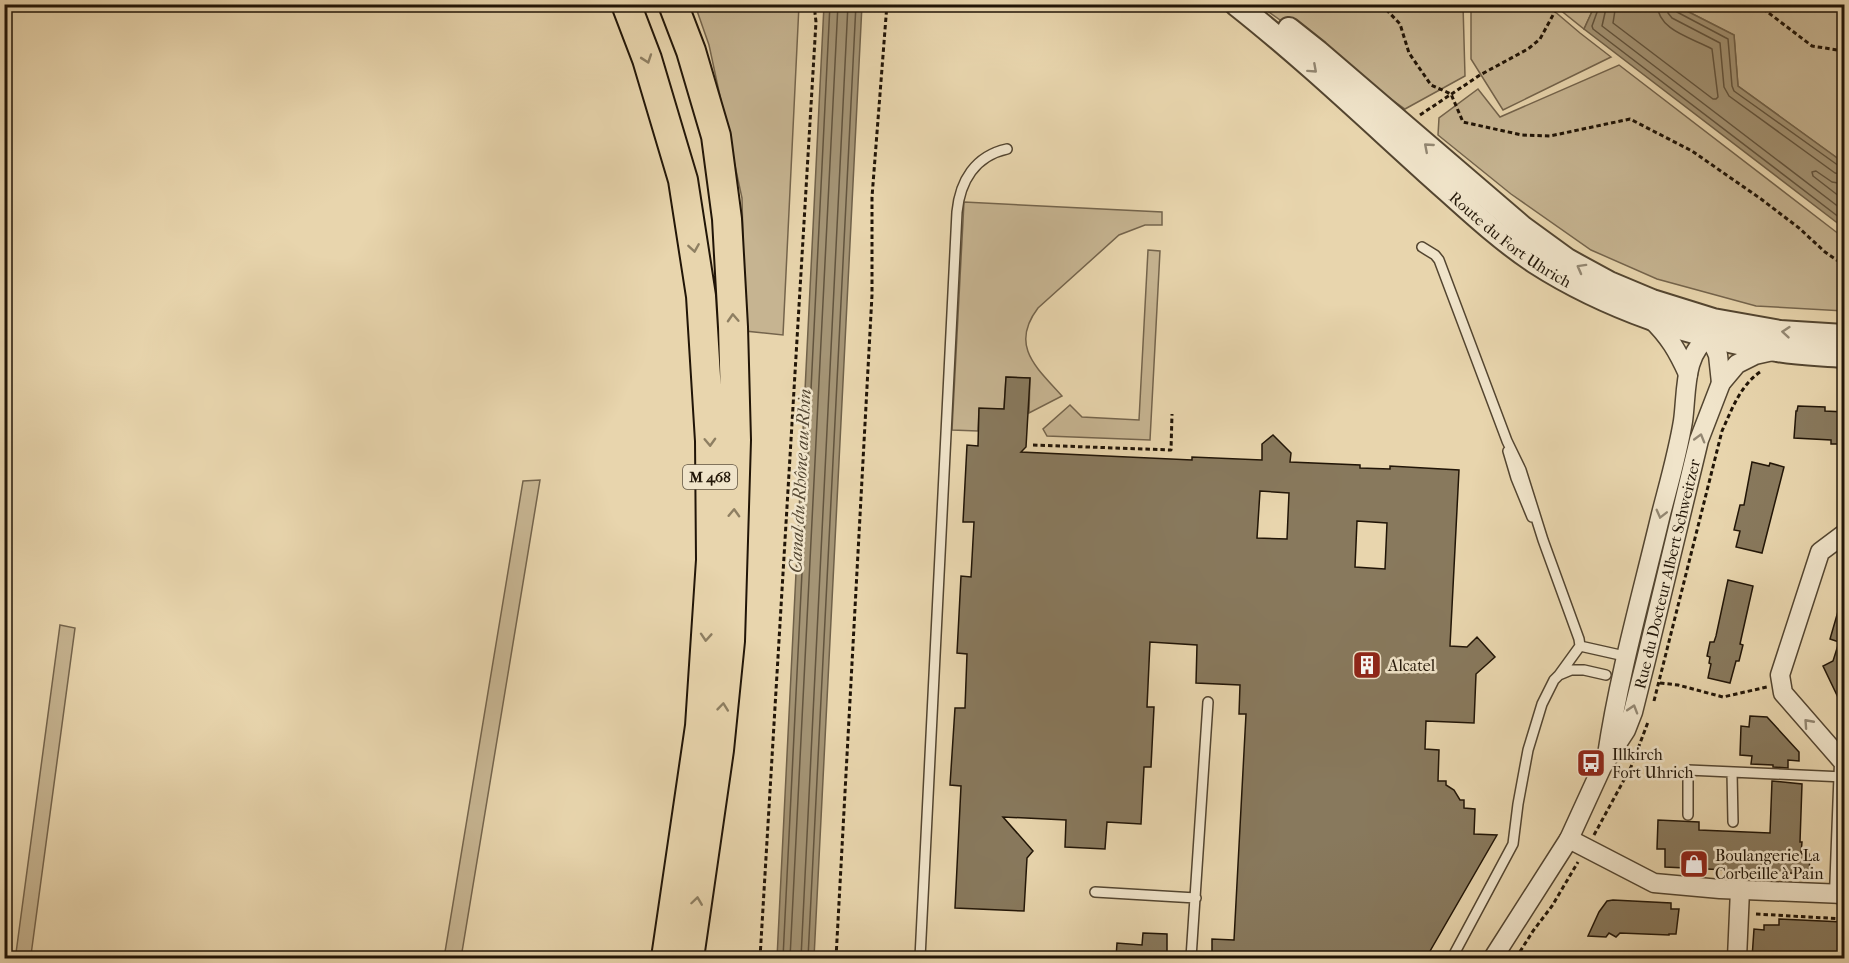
<svg xmlns="http://www.w3.org/2000/svg" width="1849" height="963" font-family="'IM FELL French Canon',serif">
	<style>
		.green { fill: #c6b491; stroke: #74644c; stroke-width: 1.5 }
		.water { fill: #a49475; stroke: #706149; stroke-width: 1.5 }
		.lines { fill: none; stroke-linecap: round; stroke-linejoin: round }
		.shore { stroke: #62543e; stroke-width: 1.5 }
		.building { fill: #88795d; stroke: #211507; stroke-width: 1.5; fill-rule: evenodd }
		.service-casing { stroke: #534530; stroke-width: 12 }
		.minor-casing { stroke: #534530; stroke-width: 21 }
		.tertiary-casing { stroke: #534530; stroke-width: 26 }
		.primary-casing { stroke: #211507; stroke-width: 32 }
		.path { stroke: #211507; stroke-width: 3; stroke-dasharray: 4.5 3; stroke-linecap: butt }
		.service { stroke: #f0e4ca; stroke-width: 9 }
		.minor { stroke: #f0e4ca; stroke-width: 18 }
		.tertiary { stroke: #f0e4ca; stroke-width: 22 }
		.primary { stroke: #e8d5ad; stroke-width: 28 }
		.oneway { stroke: #8e7f62 }
		.oneway2 { stroke: #938772 }
		.labels { text-anchor: middle; stroke-width: 5; stroke-linejoin: round; paint-order: stroke }
		.shield { fill: #f0e4ca; stroke: #5f5342; stroke-width: 1.5 }
		.shield-label { font-size: 15px; font-weight: bold; fill: #211507 }
		.street-label { font-size: 16px; fill: #211507; stroke: #f0e4ca }
		.poi-label { font-size: 16px; fill: #211507; stroke: #f0e4ca; text-anchor: start }
		.water-label { font-size: 18px; font-style: italic; fill: #554833; stroke: #f0e4ca }
	</style>
	<rect width="100%" height="100%" fill="#e8d5ad"/>
	<filter id="stains"><feTurbulence type="fractalNoise" baseFrequency=".00333" numOctaves="4"/><feColorMatrix values="0 0 0 0 .2 0 0 0 0 .09 0 0 0 0 .02 0 0 0 .5 -.17"/></filter>
	<radialGradient id="worn" r=".72"><stop offset=".6" stop-color="#630" stop-opacity="0"/><stop offset="1" stop-color="#630" stop-opacity=".3"/></radialGradient>
	<path class="green" d="M695,5H799L783,335L745,331L742,198L709,45Z
		M1259,5H1463L1465,76L1405,109Z
		M1471,5H1547L1580,33L1611,57L1503,110L1471,59Z
		M1554,5H1595L1584,29Z
		M1675,5H1844V163L1738,86L1734,35Z
		M1619,65L1844,238V311L1756,306L1657,279L1591,250L1511,194L1438,135L1439,118L1478,89L1500,117Z
		M964,202L1162,212V225H1145L1119,235L1038,308C1009,346 1037,368 1062,396L1029,413L1030,378L1006,377L1004,409H979L978,431L952,430Z
		M1148,250L1160,251L1150,440L1047,436L1043,429L1070,405L1082,417L1139,420Z
		M540,480L461,958H444L523,481Z
		M60,625L75,628L31,955L16,953Z"/>
	<path class="water" d="M824,5H862L814,958H777Z
		M1675,5L1734,35L1738,86L1844,163V228L1584,29L1595,5Z"/>
	<g class="lines">
		<path class="shore" d="M1600,4L1592,26L1593,29L1844,221
			M1607,4L1602,26L1844,211
			M1616,4L1613,23L1713,99H1716L1718,97L1712,49C1693,38 1658,31 1657,4
			M1666,4L1668,13L1672,18L1720,43L1724,87L1729,96L1835,173L1844,175
			M1674,4L1677,12L1728,39L1732,86L1734,91L1839,166L1844,168
			M1844,184L1832,182L1816,171L1812,172L1813,176L1844,200
			M783,958L830,4
			M790,958L838,4
			M801,958L848,4
			M808,958L856,4"/>
	</g>
	<path class="building" d="M1006,377L1030,378L1026,447L1021,452L1192,460V457L1262,460V444L1273,435L1291,453L1290,462L1360,465V468L1390,469V466L1459,470L1450,646L1467,647L1477,637L1495,657L1476,674L1474,723L1426,721L1425,749L1439,750L1438,781H1446V785L1454,790L1460,800H1464V808L1475,809L1474,834L1497,835L1426,958H1212V939L1234,940L1246,714H1239L1240,685L1196,683L1197,645L1150,642L1147,707H1154L1151,767H1144L1141,824L1107,822L1105,849L1065,847L1066,820L1003,817L1033,851L1027,858L1024,911L955,908L961,786L950,785L955,708H965L967,654L957,653L961,576L971,577L974,522H963L967,445L978,446L979,408L1004,409ZM1260,491L1289,493L1287,539L1257,538ZM1357,521L1387,523L1385,569L1355,567Z
		M1798,406L1825,407V411L1845,412V444H1831V440L1794,438L1796,411H1797Z
		M1752,462L1769,466L1770,463L1784,467L1762,553L1736,547L1740,531L1734,530L1740,505H1744Z
		M1728,580L1753,586L1742,635L1740,644L1743,645L1739,661H1736L1730,683L1708,678L1711,664L1709,663L1710,657L1707,656L1710,642H1714L1716,636Z
		M1841,601H1845V712L1823,666L1833,661L1839,642L1830,639Z
		M1750,716L1767,717L1799,752V761L1788,760V768L1773,767V765L1751,764L1752,756L1740,755L1741,726L1749,727Z
		M1772,781L1802,784L1800,842H1802L1801,854H1809L1810,874L1665,867V849H1657L1658,820L1699,822V830L1770,833Z
		M1613,900L1671,903V909H1679L1676,934H1669V935L1620,933L1616,937L1609,933L1606,937L1588,936L1599,912L1607,901Z
		M1779,919L1843,922L1842,958H1752L1754,929L1764,930V925H1779Z
		M1143,933L1167,934V958H1116L1117,943L1142,945Z"/>
	<g class="lines">
		<g class="service-casing">
			<path id="service" d="M1422,247L1435,255L1439,260L1507,441L1521,470L1543,540L1579,639L1580,646L1559,675
				M1508,451L1516,478L1532,517
				M1580,646L1629,657
				M1732,772L1733,822
				M1688,815V770L1844,777
				M1095,892L1196,898
				M920,958L957,212C960,181 975,156 1007,149
				M1191,958L1208,702
				M1452,958L1513,844L1518,804L1528,750L1542,704L1554,680L1559,675L1571,670H1584L1606,675"/>
		</g>
		<g class="minor-casing">
			<g id="minor">
				<path d="M1651,319C1669,336 1678,352 1688,374"/>
				<path d="M1712,327L1710,337L1718,355L1721,383"/>
				<path d="M1607,755C1619,674 1642,594 1661,514C1669,483 1678,452 1683,421C1687,394 1683,352 1710,337"/>
				<path d="M1569,839L1654,883L1720,889L1844,894"/>
				<path d="M1839,894L1844,763L1783,693L1780,675L1820,552L1844,534"/>
				<path id="s1" d="M1493,958L1569,839L1602,767L1626,730L1633,712L1646,660L1699,440L1721,383L1737,364L1755,355L1773,351"/>
				<path d="M1737,958L1740,890"/>
			</g>
		</g>
		<g class="tertiary-casing">
			<g id="tertiary">
				<path id="s2" d="M1236,4C1303,57 1364,115 1427,172C1462,203 1496,236 1535,262C1605,307 1694,338 1777,350C1799,354 1822,354 1844,356"/>
				<path d="M1289,29L1318,52L1523,228L1567,260L1609,283L1652,301L1713,320L1780,332L1844,336"/>
			</g>
		</g>
		<g class="primary-casing">
			<path id="primary" d="M626,4L647,59L683,180L701,296L710,441L711,560L700,726L666,958
				M673,4L691,51L716,136L727,219L733,327L736,440L730,641L719,750L689,958"/>
		</g>
		<path class="path" d="M1381,4L1400,24L1409,53L1431,85L1451,94L1463,122L1522,135L1550,136L1630,119L1692,151L1761,199L1799,228L1825,252L1844,265
			M1757,4L1812,46L1844,51
			M1420,115L1480,75L1528,49L1540,39L1559,4
			M1033,445L1171,450L1172,414
			M1660,683L1678,685L1723,697L1767,687
			M1654,701L1722,431C1732,409 1740,386 1760,372
			M1594,835L1631,767L1648,722
			M1756,914L1844,919
			M760,958L816,22L814,4
			M836,958L872,295V197L887,4
			M1516,958L1533,931L1552,906L1578,862"/>
		<use href="#service" class="service"/>
		<use href="#minor" class="minor"/>
		<use href="#tertiary" class="tertiary"/>
		<use href="#primary" class="primary"/>
	</g>
	<defs><path id="oneway-chevron" d="M-2-3.5L2.5 0L-2 3.5" fill="none" stroke-width="1.6" stroke-linecap="round" stroke-linejoin="round" transform="scale(1.5)"/></defs>
	<g class="oneway">
		<use href="#oneway-chevron" transform="translate(647 59) rotate(71)"/>
		<use href="#oneway-chevron" transform="translate(694 248) rotate(81)"/>
		<use href="#oneway-chevron" transform="translate(733 318) rotate(-93)"/>
		<use href="#oneway-chevron" transform="translate(710 442) rotate(88)"/>
		<use href="#oneway-chevron" transform="translate(734 513) rotate(-88)"/>
		<use href="#oneway-chevron" transform="translate(706 637) rotate(94)"/>
		<use href="#oneway-chevron" transform="translate(723 707) rotate(-84)"/>
		<use href="#oneway-chevron" transform="translate(697 901) rotate(-82)"/>
	</g>
	<g class="oneway2">
		<use href="#oneway-chevron" transform="translate(1313 69) rotate(42)"/>
		<use href="#oneway-chevron" transform="translate(1428 147) rotate(-139)"/>
		<use href="#oneway-chevron" transform="translate(1581 268) rotate(-151)"/>
		<use href="#oneway-chevron" transform="translate(1786 332) rotate(-175)"/>
		<use href="#oneway-chevron" transform="translate(1700 438) rotate(-74)"/>
		<use href="#oneway-chevron" transform="translate(1661 514) rotate(104)"/>
		<use href="#oneway-chevron" transform="translate(1633 709) rotate(-73)"/>
		<use href="#oneway-chevron" transform="translate(1808 723) rotate(-132)"/>
	</g>
	<defs>
		<g id="building-square" transform="scale(1.5)"><rect x="-9" y="-9" width="18" height="18" rx="4" fill="#8f2418" stroke="#f0e4ca"/><path d="M-4-6H4V6H1V3H-1V6H-4ZM-2.5-4.3h1.7v1.8h-1.7ZM.8-4.3h1.7v1.8H.8ZM-2.5-1h1.7V.8h-1.7ZM.8-1h1.7V.8H.8Z" fill="#fff"/></g>
		<g id="bus-square" transform="scale(1.5)"><rect x="-9" y="-9" width="18" height="18" rx="4" fill="#8f2418" stroke="#f0e4ca"/><path d="M-5-6H5V4H4V6H2V4H-2V6H-4V4H-5ZM-3.5-4V0h7V-4ZM-3.5 1.2v1.5H-2V1.2ZM2 1.2v1.5H3.5V1.2Z" fill="#fff"/></g>
		<g id="shop-square" transform="scale(1.5)"><rect x="-9" y="-9" width="18" height="18" rx="4" fill="#8f2418" stroke="#f0e4ca"/><path d="M-5-2.5h2.3a2.7 3.5 0 0 1 5.4 0H5L5.5 6h-11ZM-1.5-2.5h3a1.5 2.3 0 0 0-3 0Z" fill="#fff"/></g>
	</defs>
	<g fill-rule="evenodd">
		<use href="#building-square" x="1367" y="665"/>
		<use href="#bus-square" x="1591" y="763"/>
		<use href="#shop-square" x="1694" y="864"/>
	</g>
	<g class="labels">
		<rect class="shield" x="683" y="465" width="54" height="24" rx="4.5"/>
		<g class="shield-label">
			<text x="710" y="482">M 468</text>
		</g>
		<g class="street-label">
			<text dy="6" stroke="none"><textPath href="#s2" startOffset="362">Route du Fort Uhrich</textPath></text>
			<text dy="6" stroke="none"><textPath href="#s1" startOffset="426">Rue du Docteur Albert Schweitzer</textPath></text>
		</g>
		<g class="poi-label">
			<text x="1388" y="671">Alcatel</text>
			<text x="1612" y="760">Illkirch<tspan x="1612" dy="18">Fort Uhrich</tspan></text>
			<text x="1715" y="861">Boulangerie La<tspan x="1715" dy="18">Corbeille à Pain</tspan></text>
		</g>
		<g class="water-label">
			<text transform="translate(800 481) rotate(-87)" y="6">Canal du Rhône au Rhin</text>
		</g>
	</g>
	<rect width="1849" height="963" fill="none" stroke="#e8d5ad" stroke-width="24"/>
	<rect x="6" y="6" width="1837" height="951" fill="none" stroke="#211507" stroke-width="3"/>
	<rect x="12" y="12" width="1825" height="939" fill="none" stroke="#211507" stroke-width="1.5"/>
	<rect width="100%" height="100%" filter="url(#stains)"/>
	<rect width="100%" height="100%" fill="url(#worn)"/>
</svg>
